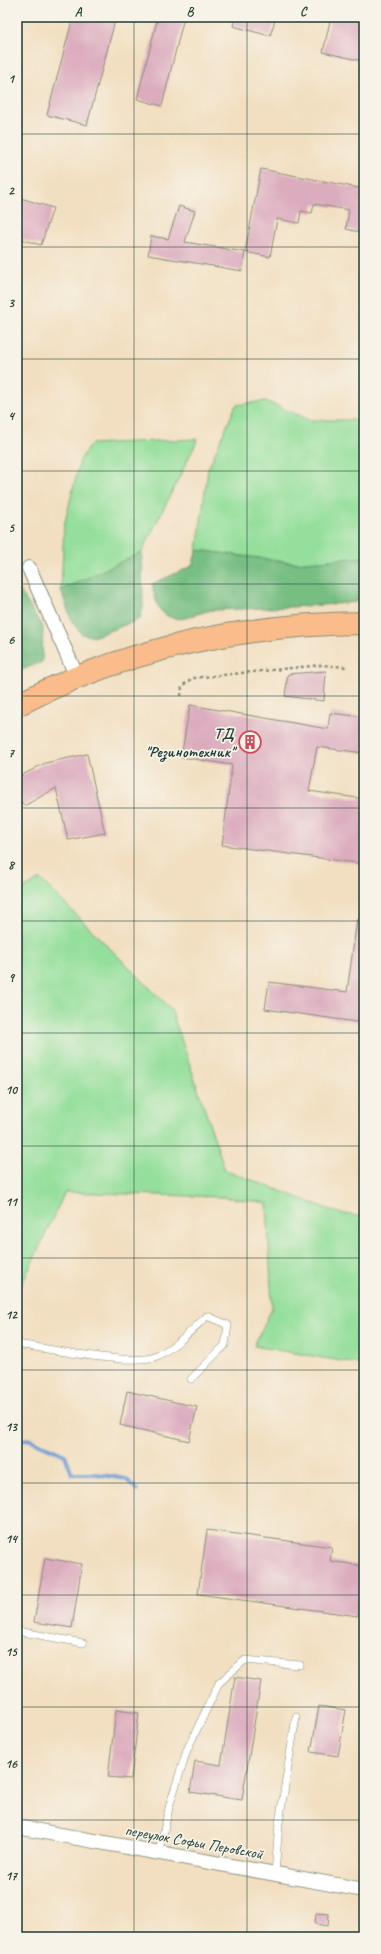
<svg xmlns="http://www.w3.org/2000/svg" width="381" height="1954" font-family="Caveat,sans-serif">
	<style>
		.green { fill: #94df9b; stroke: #5a8e68 }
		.forest { fill: #77be83; stroke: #4b7e5c }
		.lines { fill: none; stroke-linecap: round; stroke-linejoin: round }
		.stream { stroke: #6d9dd6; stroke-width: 4 }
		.building { fill: #dbabbe }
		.lane-casing { stroke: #888e7a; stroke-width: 8 }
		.street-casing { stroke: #888e7a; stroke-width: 16 }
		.highway-casing { stroke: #888e7a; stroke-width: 24 }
		.path { stroke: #888e7a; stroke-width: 2.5; stroke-dasharray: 3 3; stroke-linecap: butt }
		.lane { stroke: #fff; stroke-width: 7 }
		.street { stroke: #fff; stroke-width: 14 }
		.highway { stroke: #f9bc8a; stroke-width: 22 }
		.grid { fill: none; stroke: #1f3d34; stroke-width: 1; stroke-opacity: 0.55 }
		.labels { text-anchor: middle; stroke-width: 3.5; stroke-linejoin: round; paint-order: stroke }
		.poi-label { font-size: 16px; font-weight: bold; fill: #1f3d34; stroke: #f7f3e8; text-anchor: end }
		.street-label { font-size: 16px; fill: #1f3d34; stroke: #f7f3e8 }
		.neatline { fill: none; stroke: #1f3d34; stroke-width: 1.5 }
		.grid-label { font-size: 13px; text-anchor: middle; font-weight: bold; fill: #1f3d34 }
	</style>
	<rect width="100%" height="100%" fill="#f7f3e8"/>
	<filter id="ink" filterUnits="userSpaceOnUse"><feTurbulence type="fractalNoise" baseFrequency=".025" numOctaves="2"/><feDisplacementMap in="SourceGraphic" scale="8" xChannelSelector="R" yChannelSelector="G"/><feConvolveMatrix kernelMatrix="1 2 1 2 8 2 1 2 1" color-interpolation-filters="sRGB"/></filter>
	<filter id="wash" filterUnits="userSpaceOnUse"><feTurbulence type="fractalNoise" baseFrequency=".012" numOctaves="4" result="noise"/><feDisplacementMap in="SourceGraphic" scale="16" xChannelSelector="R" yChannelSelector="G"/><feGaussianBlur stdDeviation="0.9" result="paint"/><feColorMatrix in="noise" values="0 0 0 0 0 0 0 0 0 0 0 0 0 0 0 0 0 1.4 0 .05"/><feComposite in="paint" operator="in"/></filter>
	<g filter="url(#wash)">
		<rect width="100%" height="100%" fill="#f2dfc1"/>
		<path class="green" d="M265,401L310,420H364V557L297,563L197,550L208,469L236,405Z
			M198,439L142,552L61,590L64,526L80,460L91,444Z
			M40,879L171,1009L225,1170L339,1213L364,1217V1365L254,1346L272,1308L267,1203L222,1197L65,1192L17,1295V893Z"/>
		<path class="forest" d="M197,550L295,563L364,557V601C315,607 264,608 214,610C199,611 184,623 170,617C156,612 155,596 152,584L192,566Z
			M142,552L143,607L140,619L93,637L82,634L72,622L61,590Z
			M17,586L43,628L42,662L17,672Z"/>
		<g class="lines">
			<path class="stream" d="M17,1442L28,1439L65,1455L72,1474H96L126,1479L137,1490"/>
		</g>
		<g id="blocks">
			<path class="building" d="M73,17H116L87,125L47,115Z
				M158,17H184L162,106L137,99Z
				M235,17H276L270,36L233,26Z
				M331,17H364V51L362,61L323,52Z
				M261,169L364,189V233L346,229L349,210L314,204L312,213L301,211L299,223L277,219L270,257L245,252Z
				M17,197L53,208L41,245L17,238Z
				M179,206L195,211L185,242L245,252L242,271L148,255L151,236L168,239Z
				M326,671L324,701L285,696L288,674Z
				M190,705L328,729L330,713L364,717V753L317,747L309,791L364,799V864L222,845L232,765L181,757Z
				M87,754L105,833L68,840L56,788L24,806L17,794V778L45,763Z
				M357,920L364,921V1023L265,1009L269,982L347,992Z
				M127,1391L197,1407L189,1441L120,1425Z
				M207,1530L332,1547L330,1561L364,1566L358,1616L198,1594Z
				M45,1558L82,1564L72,1628L34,1622Z
				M235,1677L261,1681L242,1800L190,1792L195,1761L221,1765Z
				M319,1706L346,1710L338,1756L311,1752Z
				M116,1710L139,1713L131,1779L108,1777Z
				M316,1913L329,1914L328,1926L315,1924Z"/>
		</g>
	</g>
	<g filter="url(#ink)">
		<use href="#blocks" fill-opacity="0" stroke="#888e7a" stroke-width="1"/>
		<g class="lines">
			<g class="lane-casing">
				<path id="lane" d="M17,1344C44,1348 136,1367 157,1356C176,1346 192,1330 207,1316L228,1325L225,1345L191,1379
					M17,1631L83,1643
					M159,1852L170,1804L187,1750L219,1683L245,1660L300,1665
					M275,1874L279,1823L296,1717"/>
			</g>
			<g class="street-casing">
				<path id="street" d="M29,568L77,677
					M17,1827L364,1890"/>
			</g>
			<g class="highway-casing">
				<path id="highway" d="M17,705C125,649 243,624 364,623"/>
			</g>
			<path class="path" d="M181,696L182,686L193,678L321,665L347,667"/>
			<use href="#lane" class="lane"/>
			<use href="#street" class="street"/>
			<use href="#highway" class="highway"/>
		</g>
	</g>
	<path class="grid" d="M134,17V1937M247,17V1937M17,134H364M17,247H364M17,359H364M17,471H364M17,584H364M17,696H364M17,808H364M17,921H364M17,1033H364M17,1146H364M17,1258H364M17,1370H364M17,1483H364M17,1595H364M17,1707H364M17,1820H364"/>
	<defs>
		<g id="building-ring" transform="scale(1.15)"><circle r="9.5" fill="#f7f3e8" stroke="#d1495b" stroke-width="1.5"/><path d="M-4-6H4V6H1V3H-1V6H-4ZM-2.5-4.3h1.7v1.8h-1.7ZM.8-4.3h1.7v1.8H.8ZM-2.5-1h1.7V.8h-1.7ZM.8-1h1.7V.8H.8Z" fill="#d1495b"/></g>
	</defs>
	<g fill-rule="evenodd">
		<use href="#building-ring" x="250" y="742"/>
	</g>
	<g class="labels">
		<g class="poi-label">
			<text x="234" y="739">ТД<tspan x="234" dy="18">"Резинотехник"</tspan></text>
		</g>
		<g class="street-label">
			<text transform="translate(194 1841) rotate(10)" y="6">переулок Софьи Перовской</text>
		</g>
	</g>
	<rect width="381" height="1954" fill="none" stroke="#f7f3e8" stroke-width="44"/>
	<rect x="22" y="22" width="337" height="1910" class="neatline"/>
	<g class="grid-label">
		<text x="78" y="16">A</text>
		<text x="190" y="16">B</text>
		<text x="303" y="16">C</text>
		<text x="11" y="83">1</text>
		<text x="11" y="195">2</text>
		<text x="11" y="307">3</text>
		<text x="11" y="420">4</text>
		<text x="11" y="532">5</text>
		<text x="11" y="644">6</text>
		<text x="11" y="757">7</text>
		<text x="11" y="869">8</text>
		<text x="11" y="982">9</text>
		<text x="11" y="1094">10</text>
		<text x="11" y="1206">11</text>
		<text x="11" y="1319">12</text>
		<text x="11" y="1431">13</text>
		<text x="11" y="1543">14</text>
		<text x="11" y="1656">15</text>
		<text x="11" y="1768">16</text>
		<text x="11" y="1880">17</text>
	</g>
</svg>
